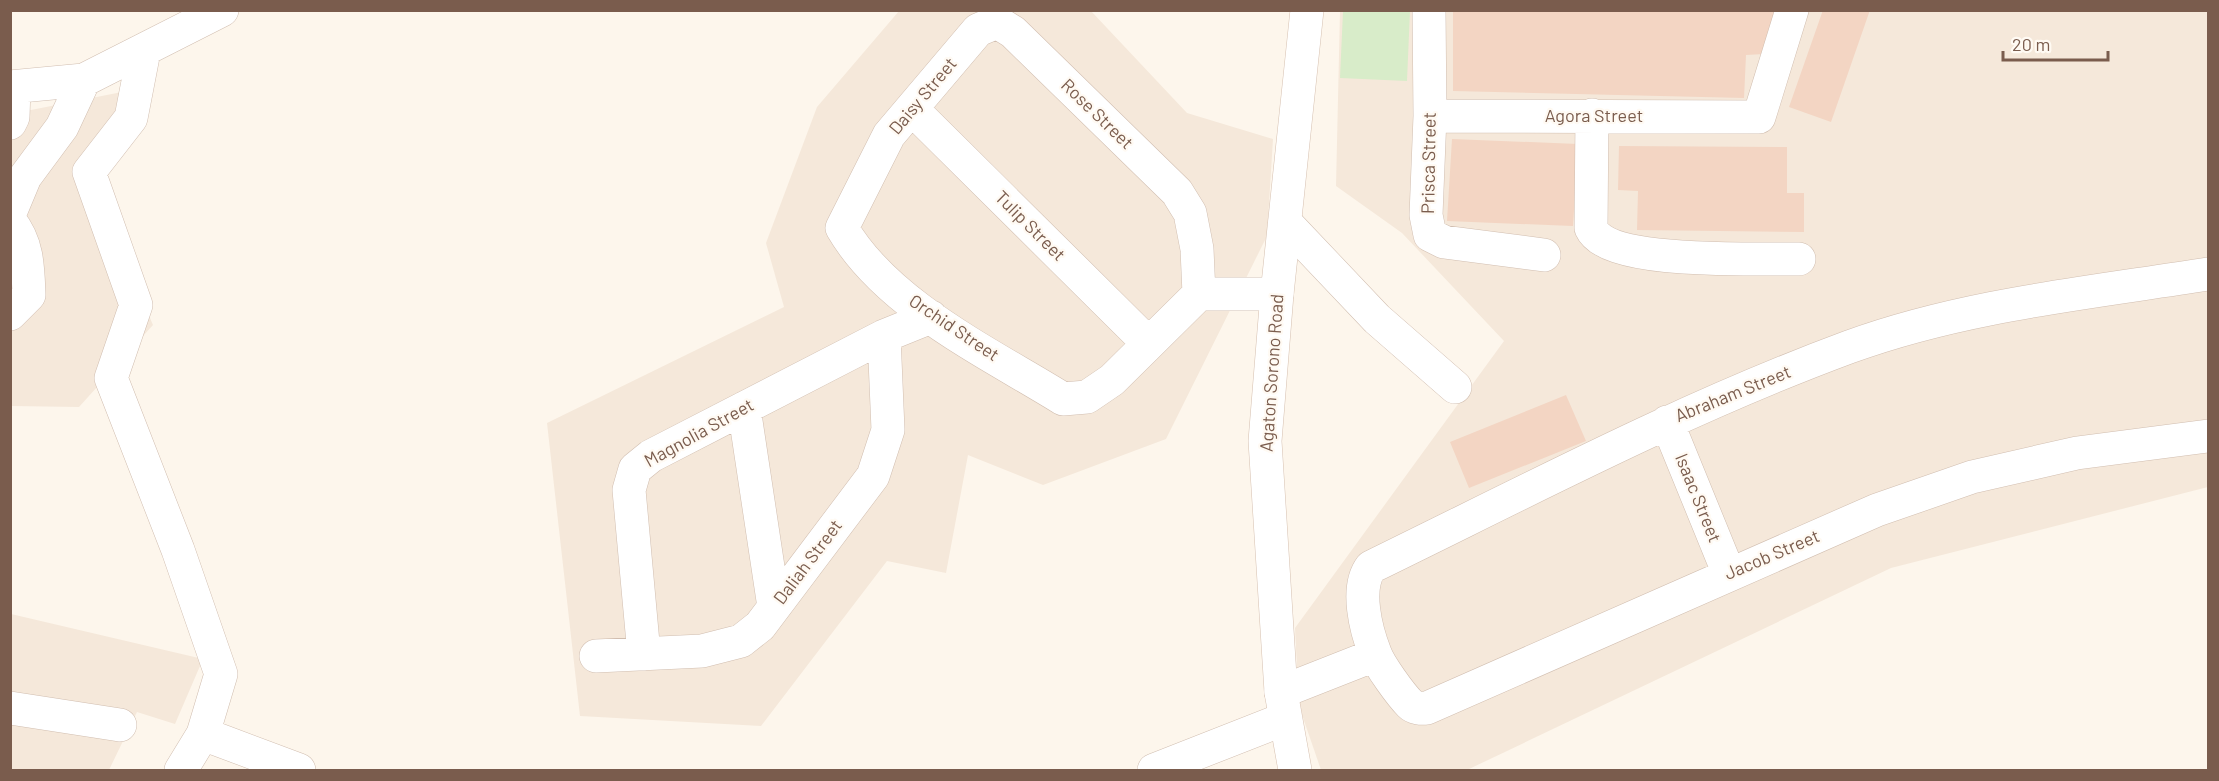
<svg xmlns="http://www.w3.org/2000/svg" width="2219" height="781" font-family="Barlow,sans-serif">
	<style>
		.residential { fill: #f5e8da }
		.green { fill: #d8ecc9 }
		.building { fill: #f3d5c3 }
		.lines { fill: none; stroke-linecap: round; stroke-linejoin: round }
		.street-casing { stroke: #d1beb0; stroke-width: 34 }
		.secondary-casing { stroke: #d6c0b0; stroke-width: 34 }
		.street { stroke: #fff; stroke-width: 33 }
		.secondary { stroke: #fff; stroke-width: 33 }
		.labels { text-anchor: middle; stroke-width: 4.5; stroke-linejoin: round; paint-order: stroke }
		.street-label { font-size: 18px; fill: #7a5c4d; stroke: #fffaf3 }
	</style>
	<rect width="100%" height="100%" fill="#fdf6ec"/>
	<path class="residential" d="M899,11H1091L1187,113L1273,139L1267,236L1166,439L1043,485L968,455L946,573L887,561L761,726L580,716L547,423L784,307L766,243L817,107Z
		M1340,11H2208V487L1891,568L1467,770H1321L1299,706L1295,628L1504,341L1402,233L1336,186Z
		M127,91L90,178L153,325L79,407L11,406V105L31,110Z
		M11,614L203,659L175,724L137,712L109,770H11Z"/>
	<path class="green" d="M1343,11H1410L1407,81L1340,78Z"/>
	<path class="building" d="M1453,10L1775,11L1764,54L1746,55L1744,98L1453,91Z
		M1823,10H1870L1831,122L1789,107Z
		M1452,139L1578,144L1573,226L1447,221Z
		M1619,146L1787,147V193H1804V232L1637,230L1638,191L1618,190Z
		M1566,395L1586,441L1469,488L1450,442Z"/>
	<g class="lines">
		<g class="street-casing">
			<path id="street" d="M1429,10L1430,116L1426,215L1430,235L1444,242L1544,255
				M997,22L1013,32L1177,192L1190,213L1197,249L1199,294L1112,380L1087,397L1063,399C989,353 887,305 842,228L889,135L978,30Z
				M144,51L131,118L89,172L136,305L111,378L178,550L221,674L203,734L181,770
				M10,87L84,80L222,10
				M912,109L1148,343
				M1592,115L1591,228C1608,266 1759,258 1799,259
				M1430,116L1759,117L1792,10
				M10,123L13,117L14,88
				M10,213L25,177L62,127L84,80
				M10,221C28,243 28,268 29,295L10,314
				M1285,222L1377,319L1455,387
				M2208,274C2088,293 1964,305 1849,347C1684,408 1529,490 1371,567C1355,588 1366,630 1375,653C1379,665 1401,695 1410,704C1414,708 1421,709 1427,708L1877,510L1972,477L2077,453L2208,436
				M1199,294H1277
				M744,408L774,607
				M1667,422L1729,574
				M644,654L629,490L635,469L651,456L884,336L931,317
				M596,656L702,651L741,641L760,626L873,476L888,430L884,336
				M1281,692L1375,655
				M10,708L120,725
				M203,734L299,770
				M1154,770L1284,719"/>
		</g>
		<g class="secondary-casing">
			<path id="secondary" d="M1295,770L1281,692L1265,441L1277,294L1307,10"/>
		</g>
		<use href="#street" class="street"/>
		<use href="#secondary" class="secondary"/>
	</g>
	<g class="labels">
		<g class="street-label">
			<text transform="translate(923 96) rotate(-50)" y="6">Daisy Street</text>
			<text transform="translate(1097 114) rotate(44)" y="6">Rose Street</text>
			<text x="1594" y="122">Agora Street</text>
			<text transform="translate(1429 163) rotate(-89)" y="6">Prisca Street</text>
			<text transform="translate(1030 226) rotate(45)" y="6">Tulip Street</text>
			<text transform="translate(954 328) rotate(34)" y="6">Orchid Street</text>
			<text transform="translate(1272 373) rotate(-86)" y="6">Agaton Sorono Road</text>
			<text transform="translate(1733 394) rotate(-22)" y="6">Abraham Street</text>
			<text transform="translate(699 433) rotate(-29)" y="6">Magnolia Street</text>
			<text transform="translate(1698 498) rotate(68)" y="6">Isaac Street</text>
			<text transform="translate(1772 555) rotate(-23)" y="6">Jacob Street</text>
			<text transform="translate(808 562) rotate(-53)" y="6">Daliah Street</text>
		</g>
	</g>
	<rect width="2219" height="781" fill="none" stroke="#7a5c4d" stroke-width="24"/>
	<path d="M2003 51v9h105v-9" fill="none" stroke="#7a5c4d" stroke-width="3"/>
	<text x="2012" y="51" font-size="18" fill="#7a5c4d" stroke="#fffaf3" stroke-width="4.5" paint-order="stroke">20 m</text>
</svg>
